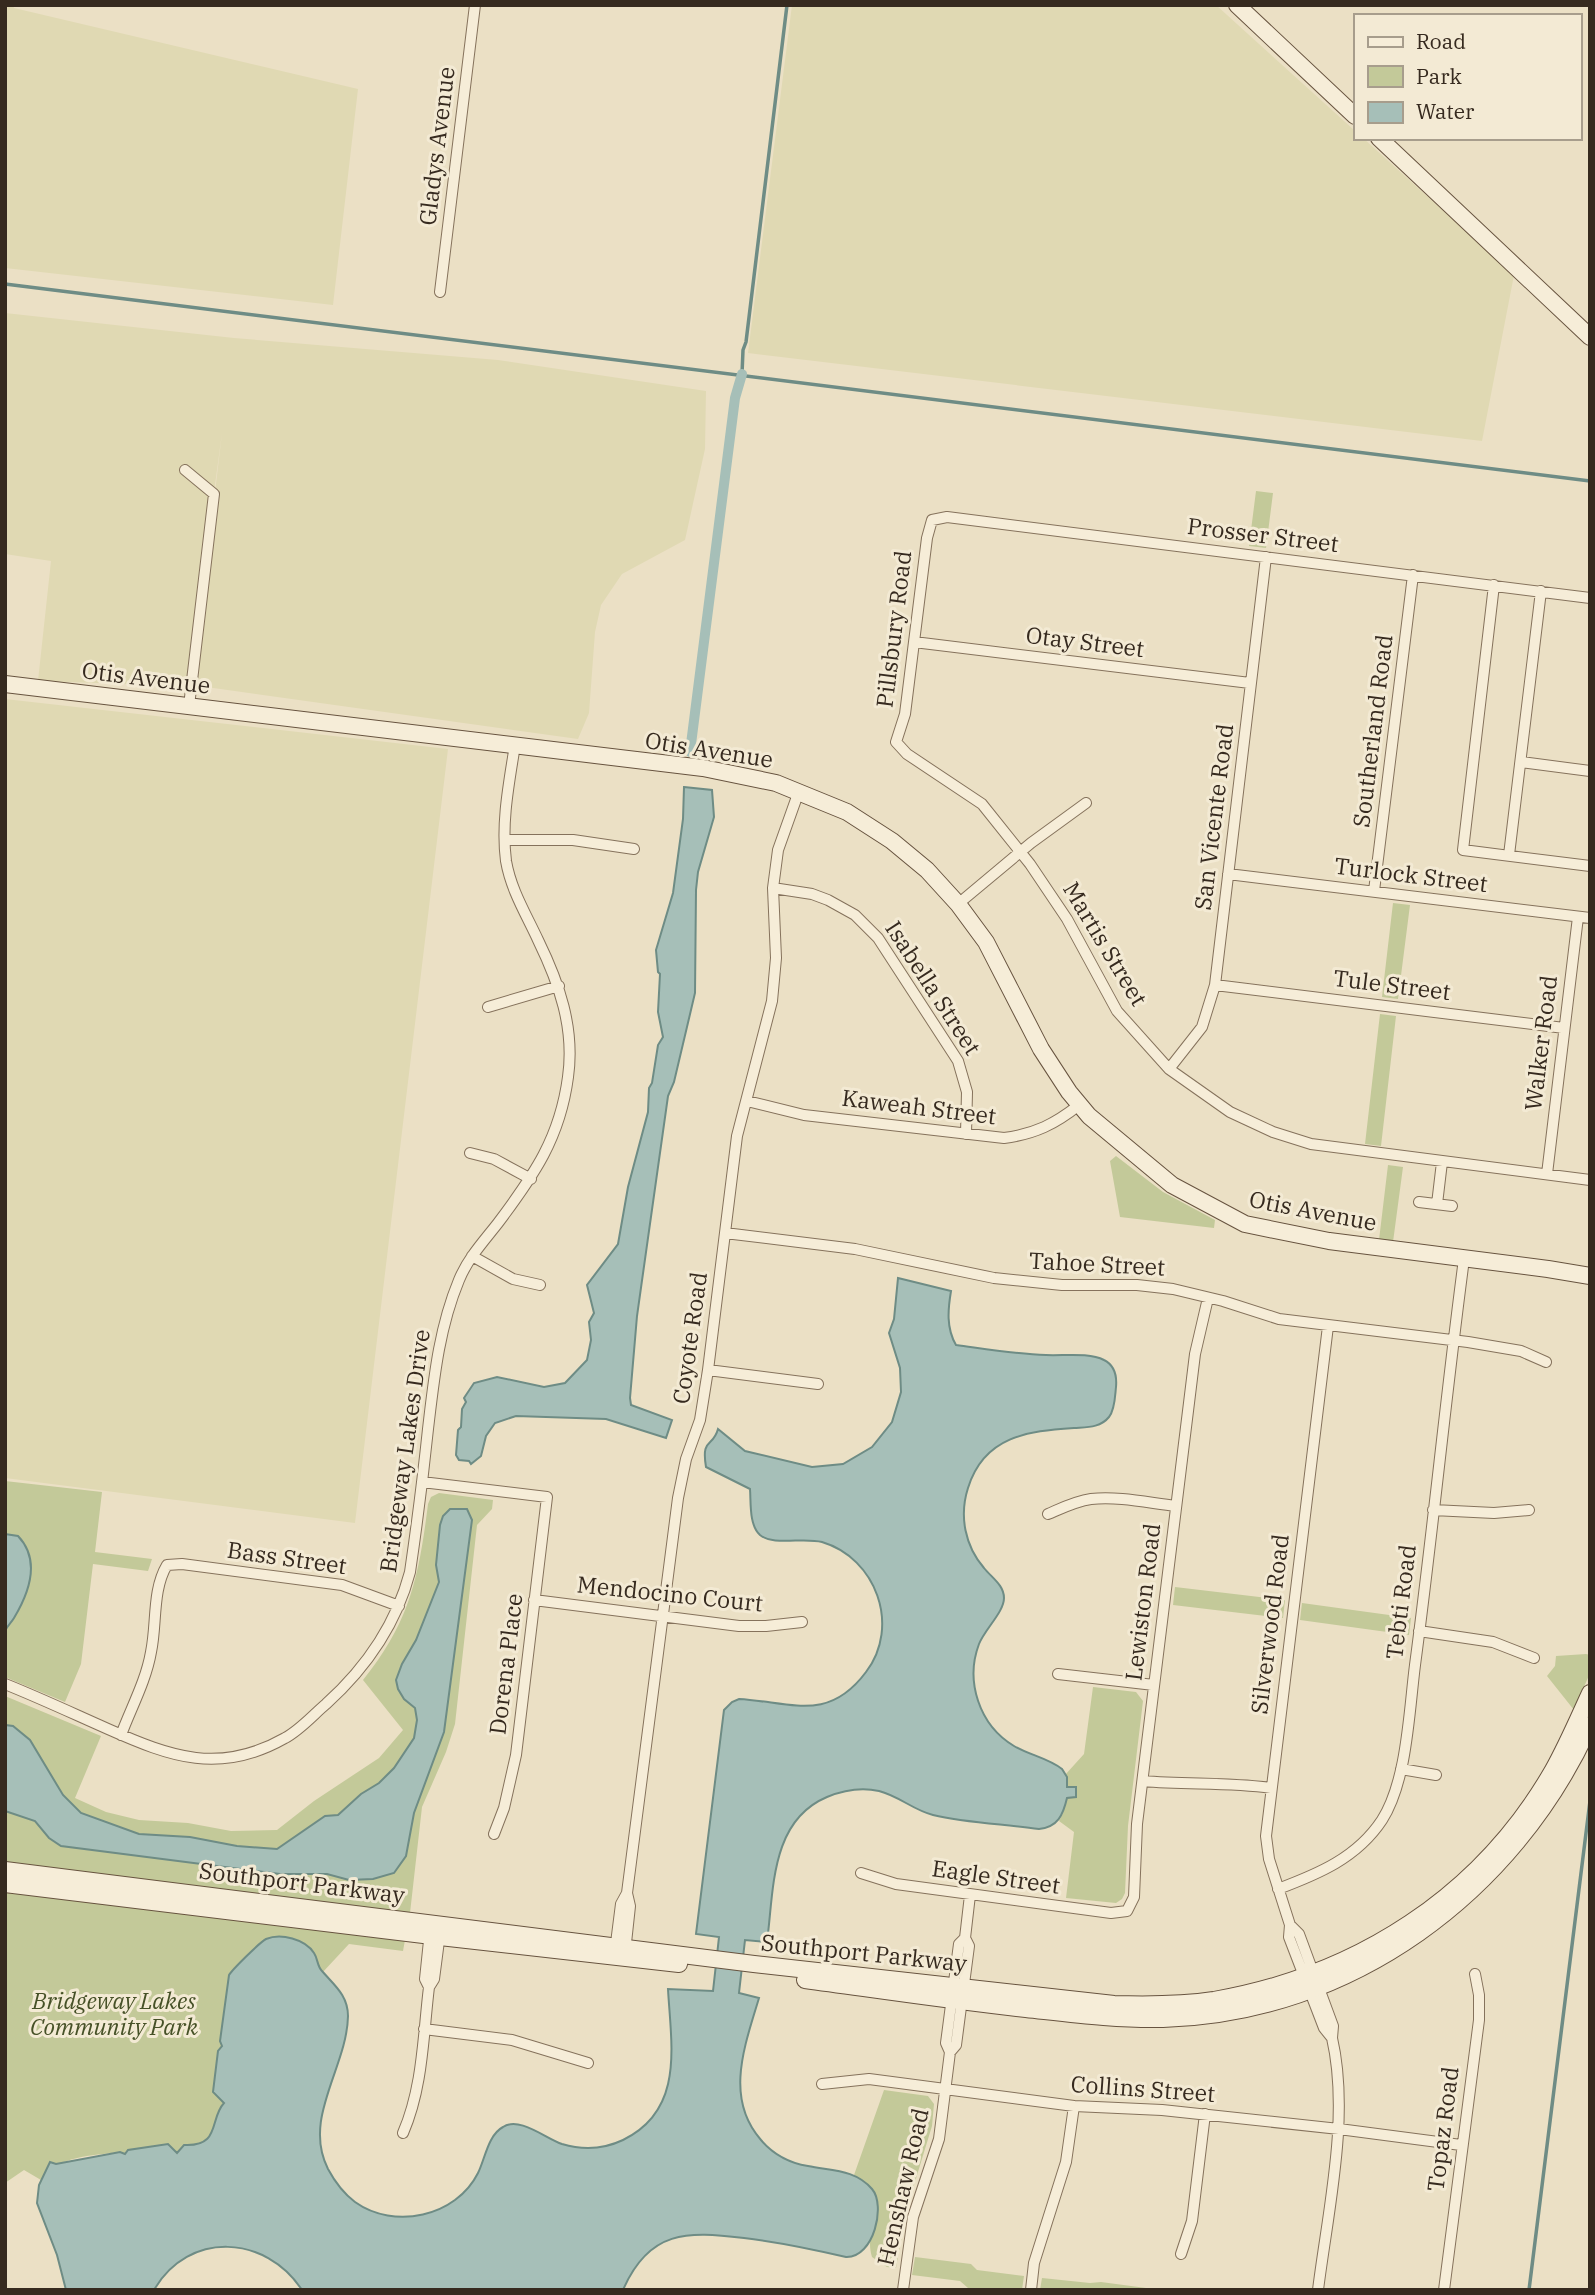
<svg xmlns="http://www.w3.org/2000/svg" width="1595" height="2295" font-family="'IBM Plex Serif',serif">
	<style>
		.farmland { fill: #e0d9b3 }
		.green { fill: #c3c999 }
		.water { fill: #a6bfb8; stroke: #6e8c85; stroke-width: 2 }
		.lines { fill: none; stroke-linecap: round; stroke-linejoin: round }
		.stream { stroke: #6e8c85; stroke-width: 3.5 }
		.canal { stroke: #a6bfb8; stroke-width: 10 }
		.street-casing { stroke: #85725c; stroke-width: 12 }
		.secondary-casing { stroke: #67533f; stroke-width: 18 }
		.street { stroke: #f6edd8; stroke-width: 10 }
		.secondary { stroke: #f6edd8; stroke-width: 16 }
		.labels { text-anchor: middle; stroke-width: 6; stroke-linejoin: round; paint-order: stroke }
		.street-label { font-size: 23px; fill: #362a1f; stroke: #f3ead4 }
		.park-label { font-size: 23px; font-style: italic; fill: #465127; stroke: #f3ead4 }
	</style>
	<rect width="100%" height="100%" fill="#ebe0c5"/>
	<path class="farmland" d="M5,5H13L14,8L358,89L333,305L5,268Z
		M792,5H1216L1355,131V138H1363L1514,275L1482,441L748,353Z
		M5,313L234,338L498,360L706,391L705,449L685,540L622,574L601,605L595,632L589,713L578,739L192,685L222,433L188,686L38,681L51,561L5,554Z
		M5,699L448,749L355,1523L5,1478Z"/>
	<path class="green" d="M1256,491L1273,493L1266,548L1249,546Z
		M1393,903L1410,905L1398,999L1382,997Z
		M1380,1014L1396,1016L1381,1146L1365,1144Z
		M1116,1156L1163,1192L1215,1220L1214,1228L1120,1217L1110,1161Z
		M1388,1165L1403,1167L1393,1242L1379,1240Z
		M5,1481L102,1492L95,1552L152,1559L148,1571L93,1564L81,1664L65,1702L5,1677Z
		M439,1493L493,1500L492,1509L477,1525L455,1724L446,1752L422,1807L410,1913L5,1864V1696L101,1736L75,1798L106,1812L139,1820L188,1823L231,1831L277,1830L314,1801L379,1758L403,1730L363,1680C410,1622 419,1576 428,1504L431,1497Z
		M1175,1587L1285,1600L1283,1618L1173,1605Z
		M1302,1603L1411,1618L1409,1635L1300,1620Z
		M1586,1654L1590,1655V1673L1574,1710L1547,1676L1555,1666L1556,1656Z
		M1093,1687L1136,1692L1143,1701L1128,1826L1125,1893L1122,1899L1116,1903L1066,1898L1074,1832L1059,1821L1063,1813L1066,1797H1076L1067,1787L1065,1775L1084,1754Z
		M5,1891L405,1940L403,1951L349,1944L322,1973C319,1968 319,1963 316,1958C294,1930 271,1932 248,1957C241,1964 233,1966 229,1976L220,2041L222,2046L218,2051L224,2102C209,2119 221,2146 184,2145L177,2153L128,2150L125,2154L119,2152C92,2156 58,2155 41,2180L24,2170L5,2183Z
		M884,2090L928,2096L934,2104L932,2126L907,2208L896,2268L887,2267L872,2257C861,2221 901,2205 854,2175Z
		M915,2257L971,2264L977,2270L1024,2276L1022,2290L968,2288L960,2281L912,2275Z
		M1042,2278L1090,2283L1101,2282L1161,2290H1040Z"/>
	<path class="water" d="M684,787L712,790L714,817L698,872L696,890L695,993L674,1082L668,1096L637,1316L630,1398L631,1405L672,1420L666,1438L606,1419L516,1416L495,1423L486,1436L481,1456L471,1464L469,1461L459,1460L456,1455L458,1430L461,1427L462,1409L466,1402L464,1398L474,1383L497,1377L544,1387L565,1383L587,1360L591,1340L589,1322L594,1313L587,1285L618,1244L628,1187L648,1112L649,1088L652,1083L658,1045L663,1037L658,1012L660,974L658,972L656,950L673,893L683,819Z
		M898,1278L951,1291C948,1309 946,1328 956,1345C986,1349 1016,1354 1046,1355C1063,1356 1089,1352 1104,1360C1114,1365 1117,1376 1116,1387C1115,1396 1115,1410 1109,1417C1100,1428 1087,1427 1074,1428C1028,1431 984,1436 968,1488C959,1516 965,1546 984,1568C992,1578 1004,1585 1004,1598C1004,1612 985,1629 979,1644C965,1681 979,1725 1014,1746C1029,1755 1048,1758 1062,1769L1067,1777V1787H1076V1797L1067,1798C1063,1815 1058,1827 1039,1829C1004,1824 966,1823 933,1815C913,1810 899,1796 879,1791C861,1787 844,1790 827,1797C770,1821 774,1890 767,1942L745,1940L739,1993L759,1998C745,2045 724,2098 761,2140C773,2154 790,2163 808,2166C831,2171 855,2169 872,2189C886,2205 874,2258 846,2257C812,2249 778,2242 744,2238C687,2231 649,2230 623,2290H302C266,2235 189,2230 154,2290H66L57,2255L37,2203L39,2185L50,2162L56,2164L120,2152L125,2154L128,2150L168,2144L177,2153L184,2145C221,2147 209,2119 224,2103L213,2092L218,2051L222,2046L220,2041L229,1975C232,1970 260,1942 266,1939C281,1933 305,1939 314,1953C318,1959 317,1966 322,1971C334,1985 348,1995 348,2016C347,2068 302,2118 328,2169C335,2182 343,2193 355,2202C394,2230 456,2217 478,2173C485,2159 488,2135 503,2127C519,2116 545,2138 562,2144C582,2150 604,2149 623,2140C685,2110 671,2045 668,1989L713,1991L719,1937L696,1934L724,1710L732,1702L739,1699C791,1702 828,1723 866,1672C901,1626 876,1558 822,1542C804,1537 773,1546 760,1535C749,1525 751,1503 750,1489L706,1467C701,1437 713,1448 718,1429L745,1451L812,1467L843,1464L872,1447L892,1422L901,1392L900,1368L889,1333L894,1319Z
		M450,1509H467L472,1520L444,1732L414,1813L406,1856L394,1873L373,1879L349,1880L327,1874H280L61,1846L49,1838L35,1821L5,1811V1725L13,1726L30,1740L63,1795L81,1813L139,1834L190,1837L237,1846L277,1849L325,1816L338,1815L361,1794L379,1783L394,1768L414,1738L417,1720L415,1708L404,1699L398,1689L396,1680L402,1664L416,1640L439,1582L436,1565L440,1525L443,1516Z
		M5,1534L18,1536C41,1560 29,1593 14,1618C11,1623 7,1626 5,1631Z"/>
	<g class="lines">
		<path class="stream" d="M5,284L1590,481
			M742,374L743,350L746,342L787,5
			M1529,2290L1590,1801"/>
		<path class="canal" d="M690,752L735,398L742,374"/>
		<g class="street-casing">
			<path id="street" d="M440,292L475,5
				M185,470L214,494L189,706
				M1494,585L1463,850L1590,866
				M1590,598L947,517L932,520L927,538L905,714L896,742L907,754L982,804L1030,864L1067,919L1117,1011L1169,1069L1230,1112L1273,1132L1311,1144L1590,1180
				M914,642L1250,683
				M1521,762L1590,771
				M505,840H573L634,849
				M1509,855L1541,591
				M1228,874L1590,918
				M773,888L812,894L828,900L855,915L878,938L958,1061L967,1092L966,1134
				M1374,891L1413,575
				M958,904L1031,843L1086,803
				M1215,985L1564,1028
				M488,1007L559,986
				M1169,1069L1202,1027L1215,985L1266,557
				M747,1101L804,1115L1004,1138C1035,1134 1055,1124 1079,1105
				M470,1153L494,1159L531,1179
				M1547,1174L1578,917
				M1419,1202L1452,1206
				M1437,1204L1442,1162
				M725,1233L855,1249L994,1278L1062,1285H1137L1173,1289L1223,1301L1279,1319L1468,1342L1521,1351L1546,1362
				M472,1256L513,1279L540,1285
				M708,1370L818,1384
				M422,1482L547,1497L516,1755L504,1808L494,1834
				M1433,1510L1494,1513L1529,1510
				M1048,1514C1062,1508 1076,1501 1091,1499C1119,1496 1149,1503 1176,1506
				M534,1600L739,1626H766L802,1622
				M1419,1631L1493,1642L1534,1658
				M1058,1674L1154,1685
				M5,1684C40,1698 74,1714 108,1729C171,1757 220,1775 285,1738C300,1730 313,1715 326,1704C367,1667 396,1625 410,1572C417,1524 423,1477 428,1429C434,1378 439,1328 459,1280C468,1258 484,1241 498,1223C534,1175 560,1138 568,1077C575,1028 559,983 538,940C526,914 511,890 506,861C501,823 509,783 515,745
				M121,1735C131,1708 146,1681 151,1652C157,1624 152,1590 167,1565L182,1564L342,1585L399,1606
				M1401,1769L1436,1775
				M1143,1781C1186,1785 1228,1782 1271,1788
				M861,1873L896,1884L1111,1913L1127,1911L1134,1897L1137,1824L1188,1411L1195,1354L1208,1298
				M1278,1889C1318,1874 1357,1858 1382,1820C1407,1781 1409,1712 1415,1665C1433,1530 1446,1394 1464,1259
				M1290,1925L1299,1934L1333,2026L1332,2038L1324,2028L1289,1937L1290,1925L1269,1859L1266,1836L1328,1326
				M430,1931L425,1979L429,1987L434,1979L440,1933
				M965,1938L959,1944L946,2043L950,2052L956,2045L969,1946L965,1938L970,1895
				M615,1951L621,1904L627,1893
				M625,1952L630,1906L627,1893L678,1498L686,1459L700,1420L708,1370L737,1136L772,1001L776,958L773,888L778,850L799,791
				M424,2029L512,2040L588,2063
				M822,2084L869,2079L1074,2106L1162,2110L1339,2129L1461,2145
				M403,2133C423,2087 423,2036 429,1987
				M1181,2254L1192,2221L1205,2114
				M903,2290L913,2217L939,2139L950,2052
				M1031,2290L1034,2263L1066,2162L1074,2106
				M1318,2290C1328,2210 1350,2116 1332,2038
				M1444,2290L1479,2020V1995L1475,1974"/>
		</g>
		<g class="secondary-casing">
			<path id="secondary" d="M1237,5L1355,116
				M1379,138L1590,337
				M5,684L703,768L776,783L847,812L892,841L927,870L958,904L986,942L1041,1049L1069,1092L1089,1116L1172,1185L1245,1224L1329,1241L1548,1269L1590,1276
				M5,1870L754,1964L1114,2004C1147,2005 1181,2005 1214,2000C1357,1975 1480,1897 1553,1770C1567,1745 1578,1719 1590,1693
				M5,1884L440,1937L679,1964
				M805,1980C879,1990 952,2001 1026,2009C1072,2014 1117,2020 1163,2019C1351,2014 1514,1893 1590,1725"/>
		</g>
		<use href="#street" class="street"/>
		<use href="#secondary" class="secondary"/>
	</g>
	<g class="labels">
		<g class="street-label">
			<text transform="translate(437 146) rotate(-83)" y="8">Gladys Avenue</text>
			<text transform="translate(1263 535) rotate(7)" y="8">Prosser Street</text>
			<text transform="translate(894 629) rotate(-83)" y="8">Pillsbury Road</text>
			<text transform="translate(1085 642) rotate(7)" y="8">Otay Street</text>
			<text transform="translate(146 678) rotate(7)" y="8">Otis Avenue</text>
			<text transform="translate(1373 731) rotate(-83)" y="8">Southerland Road</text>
			<text transform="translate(709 750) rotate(9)" y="8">Otis Avenue</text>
			<text transform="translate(1214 817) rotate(-83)" y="8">San Vicente Road</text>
			<text transform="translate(1411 875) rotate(7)" y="8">Turlock Street</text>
			<text transform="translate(1105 944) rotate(59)" y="8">Martis Street</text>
			<text transform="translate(1392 985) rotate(7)" y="8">Tule Street</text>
			<text transform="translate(933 988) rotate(57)" y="8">Isabella Street</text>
			<text transform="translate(1541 1043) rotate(-83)" y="8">Walker Road</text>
			<text transform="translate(919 1107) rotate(7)" y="8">Kaweah Street</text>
			<text transform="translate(1313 1211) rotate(11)" y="8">Otis Avenue</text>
			<text transform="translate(1097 1264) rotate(3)" y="8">Tahoe Street</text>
			<text transform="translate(690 1338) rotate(-82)" y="8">Coyote Road</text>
			<text transform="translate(405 1451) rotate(-82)" y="8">Bridgeway Lakes Drive</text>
			<text transform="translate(287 1558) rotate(8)" y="8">Bass Street</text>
			<text transform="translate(670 1594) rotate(6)" y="8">Mendocino Court</text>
			<text transform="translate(1143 1602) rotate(-83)" y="8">Lewiston Road</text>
			<text transform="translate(1401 1602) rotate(-83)" y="8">Tebti Road</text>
			<text transform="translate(1270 1624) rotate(-83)" y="8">Silverwood Road</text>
			<text transform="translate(506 1664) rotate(-83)" y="8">Dorena Place</text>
			<text transform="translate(996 1877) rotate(8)" y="8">Eagle Street</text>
			<text transform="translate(302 1883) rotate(7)" y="8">Southport Parkway</text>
			<text transform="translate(864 1953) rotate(6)" y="8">Southport Parkway</text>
			<text transform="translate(1143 2089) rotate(4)" y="8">Collins Street</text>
			<text transform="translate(1443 2129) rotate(-83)" y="8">Topaz Road</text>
			<text transform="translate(903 2187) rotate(-77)" y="8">Henshaw Road</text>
		</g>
		<g class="park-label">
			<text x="114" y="2009">Bridgeway Lakes<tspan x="114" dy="26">Community Park</tspan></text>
		</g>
	</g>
	<rect width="1595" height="2295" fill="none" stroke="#362a1f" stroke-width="14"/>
	<rect x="1354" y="14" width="228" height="126" fill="#f3ead4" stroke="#a79d8c" stroke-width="2"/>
	<rect x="1368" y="37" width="35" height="10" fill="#f6edd8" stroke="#a79d8c" stroke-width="2"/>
	<text x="1416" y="49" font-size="21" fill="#362a1f">Road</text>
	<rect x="1368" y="66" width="35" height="21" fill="#c3c999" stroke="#a79d8c" stroke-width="2"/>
	<text x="1416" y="84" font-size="21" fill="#362a1f">Park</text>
	<rect x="1368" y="102" width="35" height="21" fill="#a6bfb8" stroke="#a79d8c" stroke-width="2"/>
	<text x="1416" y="119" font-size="21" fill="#362a1f">Water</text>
</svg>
